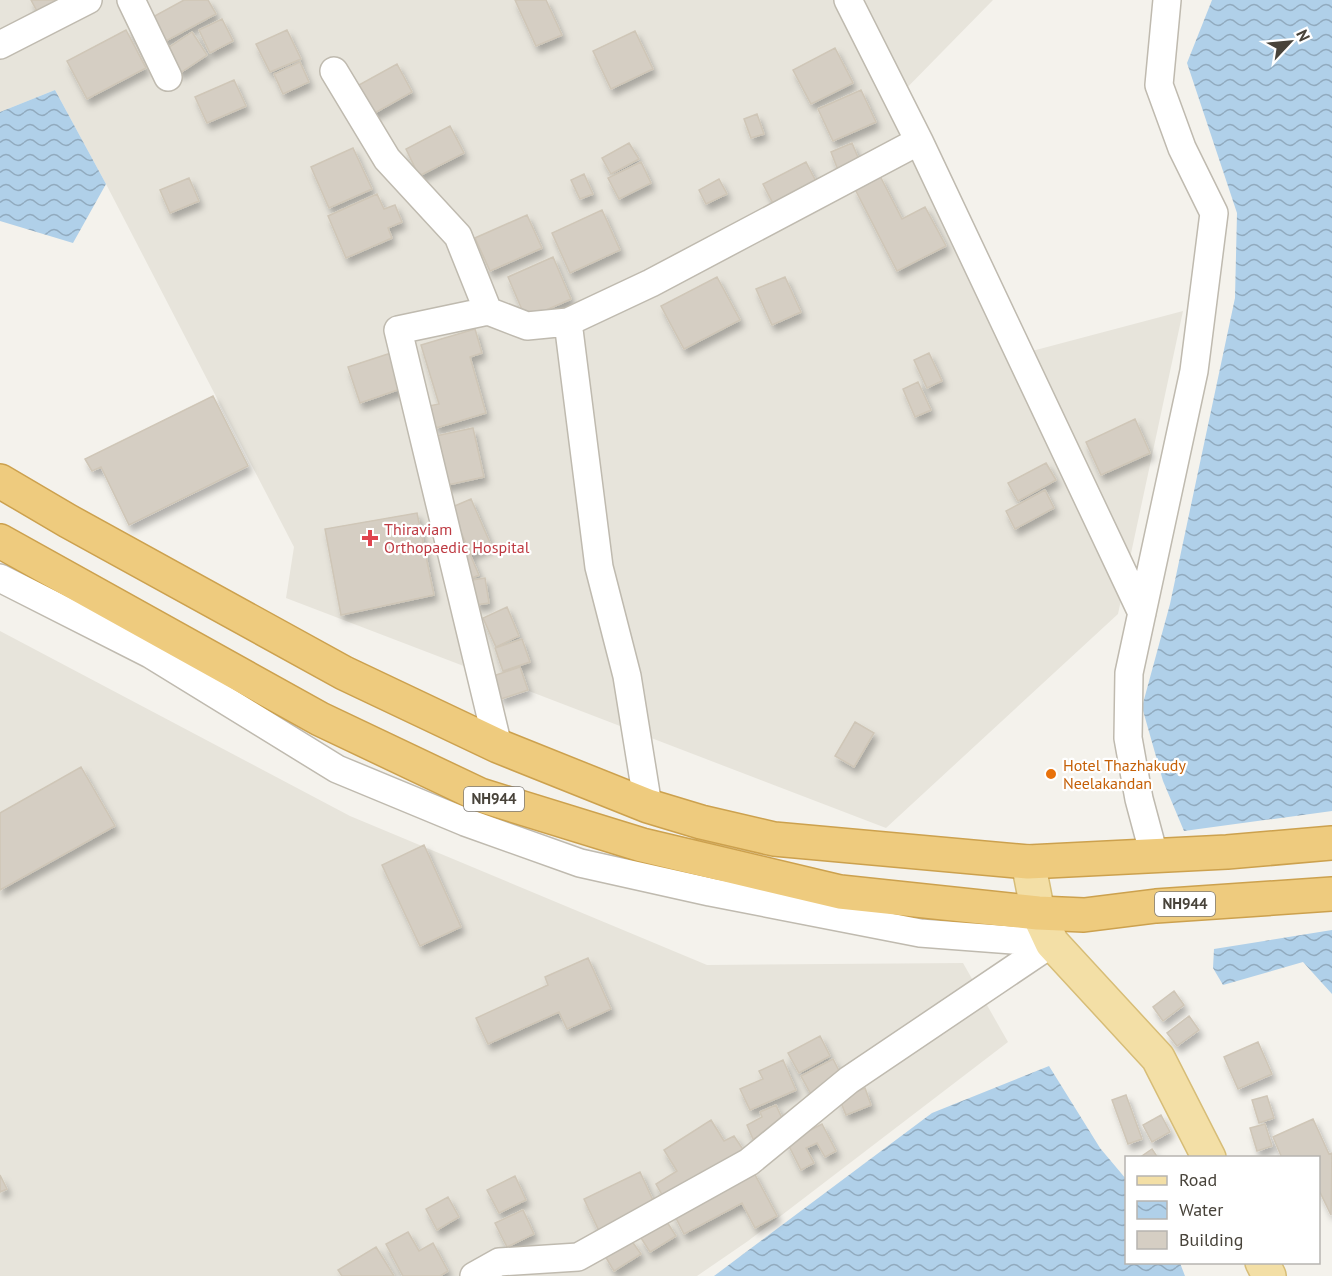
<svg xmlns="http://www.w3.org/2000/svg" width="1332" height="1276" font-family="'PT Sans',sans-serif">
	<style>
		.residential { fill: #e7e4db }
		.water { fill: url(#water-waves) }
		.building { fill: #d5cec3; stroke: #cfc6b7; stroke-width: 1.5; filter: url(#shadow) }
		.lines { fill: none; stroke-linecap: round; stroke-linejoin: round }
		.street-casing { stroke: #bfbaaf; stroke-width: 30 }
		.primary-casing { stroke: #d7bd77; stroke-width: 36 }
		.highway-casing { stroke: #cca14e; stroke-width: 36 }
		.street { stroke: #fff; stroke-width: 27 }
		.primary { stroke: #f3dfa6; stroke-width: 33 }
		.highway { stroke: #eecb7e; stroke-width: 33 }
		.health-dot { fill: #e0444e; stroke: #fff; stroke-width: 2 }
		.food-dot { fill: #e8710a; stroke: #fff; stroke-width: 2 }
		.labels { text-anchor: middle; stroke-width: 4.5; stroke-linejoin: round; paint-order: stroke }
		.shield { fill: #fff; stroke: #7f7b75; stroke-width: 1.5 }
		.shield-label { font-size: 15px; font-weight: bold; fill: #48433a }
		.health-label { font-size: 16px; fill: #be3a42; stroke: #fff; text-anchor: start }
		.food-label { font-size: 16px; fill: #c56008; stroke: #fff; text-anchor: start }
	</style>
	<defs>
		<pattern id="water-waves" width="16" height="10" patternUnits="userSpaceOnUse" patternTransform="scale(1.5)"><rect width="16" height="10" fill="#b0d0e9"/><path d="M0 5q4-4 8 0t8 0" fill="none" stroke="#91aabe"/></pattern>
		<filter id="shadow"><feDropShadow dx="3.5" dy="6" stdDeviation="3" flood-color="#0004"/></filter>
	</defs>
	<rect width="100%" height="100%" fill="#f4f2ec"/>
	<path class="residential" d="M0,0H993L892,103L1009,357L1183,311L1118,614L886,828L286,598L294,547L106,184L55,90L0,112Z
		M0,631L350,816L707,965L963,963L1008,1042L748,1241L697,1276H0Z"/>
	<path class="water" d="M1212,0H1332V811L1184,831L1163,781L1142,707L1170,604L1235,298L1237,213L1187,63Z
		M55,90L106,184L73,243L0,221V112Z
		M1332,930V994L1303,962L1223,985L1213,968L1214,949Z
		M1049,1066L1100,1148L1126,1179V1262L1180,1263L1185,1276H714L932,1113Z"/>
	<path class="building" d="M31,0H63L38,13Z
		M184,0H208L216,14L164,42L151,18Z
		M515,0H546L562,35L536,46Z
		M222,19L233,41L210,53L199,30Z
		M126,30L146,68L87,99L67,61Z
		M287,30L301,59L270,72L256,44Z
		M635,31L653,69L611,89L593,51Z
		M192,32L207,55L180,73L165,50Z
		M835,48L853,83L811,104L793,70Z
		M300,62L309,82L283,94L274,74Z
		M397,64L412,92L364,119L348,91Z
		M234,80L246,106L207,123L195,97Z
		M861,90L876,122L833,141L818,109Z
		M757,114L764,134L751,138L744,119Z
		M450,126L464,153L419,176L406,149Z
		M629,143L639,159L611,174L602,158Z
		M852,143L859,160L838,170L831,152Z
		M353,148L372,189L329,208L311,167Z
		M641,162L651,183L619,199L608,178Z
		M806,162L822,193L779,215L763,184Z
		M584,174L593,194L580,199L571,180Z
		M880,176L902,219L925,207L946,246L897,271L855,189Z
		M189,178L199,201L170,213L160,190Z
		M719,179L727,194L706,204L699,190Z
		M377,194L384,209L395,205L402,222L388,228L392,238L346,258L328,216Z
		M602,210L620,250L570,273L552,233Z
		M527,215L542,248L490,271L475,238Z
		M553,257L571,299L526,319L508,277Z
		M717,277L740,320L684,349L661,306Z
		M785,277L801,312L772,325L756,289Z
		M475,329L482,353L470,357L486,413L436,428L429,406L439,404L421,345Z
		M391,353L403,388L360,403L348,367Z
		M929,353L942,381L927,388L914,360Z
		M918,382L931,410L915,417L903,389Z
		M213,396L248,466L129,525L101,467L92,471L85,459Z
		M1135,419L1150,453L1101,475L1086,442Z
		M473,428L484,477L443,486L431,437Z
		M1046,463L1056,480L1018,501L1008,483Z
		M1045,490L1054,508L1015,529L1006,511Z
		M471,499L491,545L471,554L450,508Z
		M417,513L434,595L341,615L325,529Z
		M459,529L479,575L458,584Z
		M485,578L489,603L476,605L472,580Z
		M507,607L519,636L496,647L483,618Z
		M522,639L530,662L503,671L495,648Z
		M520,667L528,690L501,699L493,676Z
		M855,722L874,733L854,767L835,756Z
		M81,767L115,826L0,890V813Z
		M424,845L461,927L420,946L382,865Z
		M588,958L611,1009L567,1029L559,1012L488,1044L476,1018L548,985L545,977Z
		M1174,991L1184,1005L1163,1021L1153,1007Z
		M1189,1016L1199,1030L1177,1046L1167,1033Z
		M820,1036L830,1056L799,1073L788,1053Z
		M1258,1042L1272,1074L1238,1089L1224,1057Z
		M833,1059L843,1079L812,1096L801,1076Z
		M783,1060L796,1090L750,1110L740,1089L763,1079L759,1071Z
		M865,1088L871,1105L846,1115L839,1098Z
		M1126,1095L1142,1139L1128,1144L1112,1100Z
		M1267,1096L1274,1118L1259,1123L1252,1100Z
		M776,1105L785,1125L753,1139L747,1125L762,1117L760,1112Z
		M1161,1115L1170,1132L1152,1142L1143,1125Z
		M1313,1119L1329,1154L1332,1153L1331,1215L1318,1188V1158H1282L1273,1137Z
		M711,1120L724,1141L734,1136L744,1151L665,1200L656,1184L677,1171L664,1150Z
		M822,1124L836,1151L825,1157L817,1143L806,1148L814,1163L801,1170L787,1142Z
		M1265,1124L1272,1146L1257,1151L1250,1128Z
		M1152,1149L1158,1158H1139Z
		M753,1171L777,1216L755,1228L742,1203L684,1234L673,1212Z
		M640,1172L656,1207L600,1233L584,1199Z
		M0,1175L7,1189L0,1192Z
		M515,1176L526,1200L499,1213L487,1190Z
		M448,1197L459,1217L437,1230L426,1209Z
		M523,1210L534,1234L507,1247L495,1223Z
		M667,1222L676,1236L650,1252L641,1238Z
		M408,1232L419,1251L433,1243L448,1271L440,1276H403L386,1244Z
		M631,1240L641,1254L614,1271L605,1256Z
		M376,1247L394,1276H342L338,1270Z"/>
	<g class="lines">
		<g class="street-casing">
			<path id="street" d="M131,0L168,77
				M848,0L919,141L1142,613
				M0,45L88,0
				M334,71L387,159L458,236L488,311
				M568,322L599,567L627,676L648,806
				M0,578L150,654L337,769L465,822L580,863L710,892L920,933L1052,943
				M498,746L398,330L488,311L527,326L568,322L651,283L919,141
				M1154,855L1139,799L1128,738L1129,673L1194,371L1214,213L1182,148L1159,85L1167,0
				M474,1276L499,1262L578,1257L749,1162L849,1080L1052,943"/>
		</g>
		<g class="primary-casing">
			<path id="primary" d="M1028,862L1038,913L1052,943L1158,1058L1209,1158
				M1262,1262L1269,1276"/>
		</g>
		<g class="highway-casing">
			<path id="highway" d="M0,481L68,521L344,673L498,746L648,806L701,822L774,839L1028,862L1227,852L1332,843
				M0,541L320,719L480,795L642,845L840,892L1038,913L1084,915L1156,906L1332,894"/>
		</g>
		<use href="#street" class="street"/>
		<use href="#primary" class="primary"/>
		<use href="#highway" class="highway"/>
	</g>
	<path class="health-dot" d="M367 529h6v6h6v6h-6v6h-6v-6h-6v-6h6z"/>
	<circle class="food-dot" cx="1051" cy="774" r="6"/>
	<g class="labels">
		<g class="shield">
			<rect x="464" y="787" width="60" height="24" rx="4.5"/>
			<rect x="1155" y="892" width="60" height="24" rx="4.5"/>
		</g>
		<g class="shield-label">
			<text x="494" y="804">NH944</text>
			<text x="1185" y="909">NH944</text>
		</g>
		<g class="health-label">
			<text x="384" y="535">Thiraviam<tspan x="384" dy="18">Orthopaedic Hospital</tspan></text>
		</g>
		<g class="food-label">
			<text x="1063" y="771">Hotel Thazhakudy<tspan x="1063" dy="18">Neelakandan</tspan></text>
		</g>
	</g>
	<rect x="1125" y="1156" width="195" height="108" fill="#ffffff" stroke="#b6b4b0" stroke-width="1.5"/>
	<rect x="1137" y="1176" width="30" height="9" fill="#f3dfa6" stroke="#b6b4b0" stroke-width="1.5"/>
	<text x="1179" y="1186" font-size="18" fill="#48433a">Road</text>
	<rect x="1137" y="1201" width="30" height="18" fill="url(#water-waves)" stroke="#b6b4b0" stroke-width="1.5"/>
	<text x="1179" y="1216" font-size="18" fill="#48433a">Water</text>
	<rect x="1137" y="1231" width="30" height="18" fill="#d5cec3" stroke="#b6b4b0" stroke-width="1.5"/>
	<text x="1179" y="1246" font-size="18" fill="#48433a">Building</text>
	<g transform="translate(1290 42) rotate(64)" stroke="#ffffff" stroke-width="4.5" paint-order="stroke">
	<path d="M0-4.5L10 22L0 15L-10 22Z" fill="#48433a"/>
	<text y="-9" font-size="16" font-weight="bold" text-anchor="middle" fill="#48433a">N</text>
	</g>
</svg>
